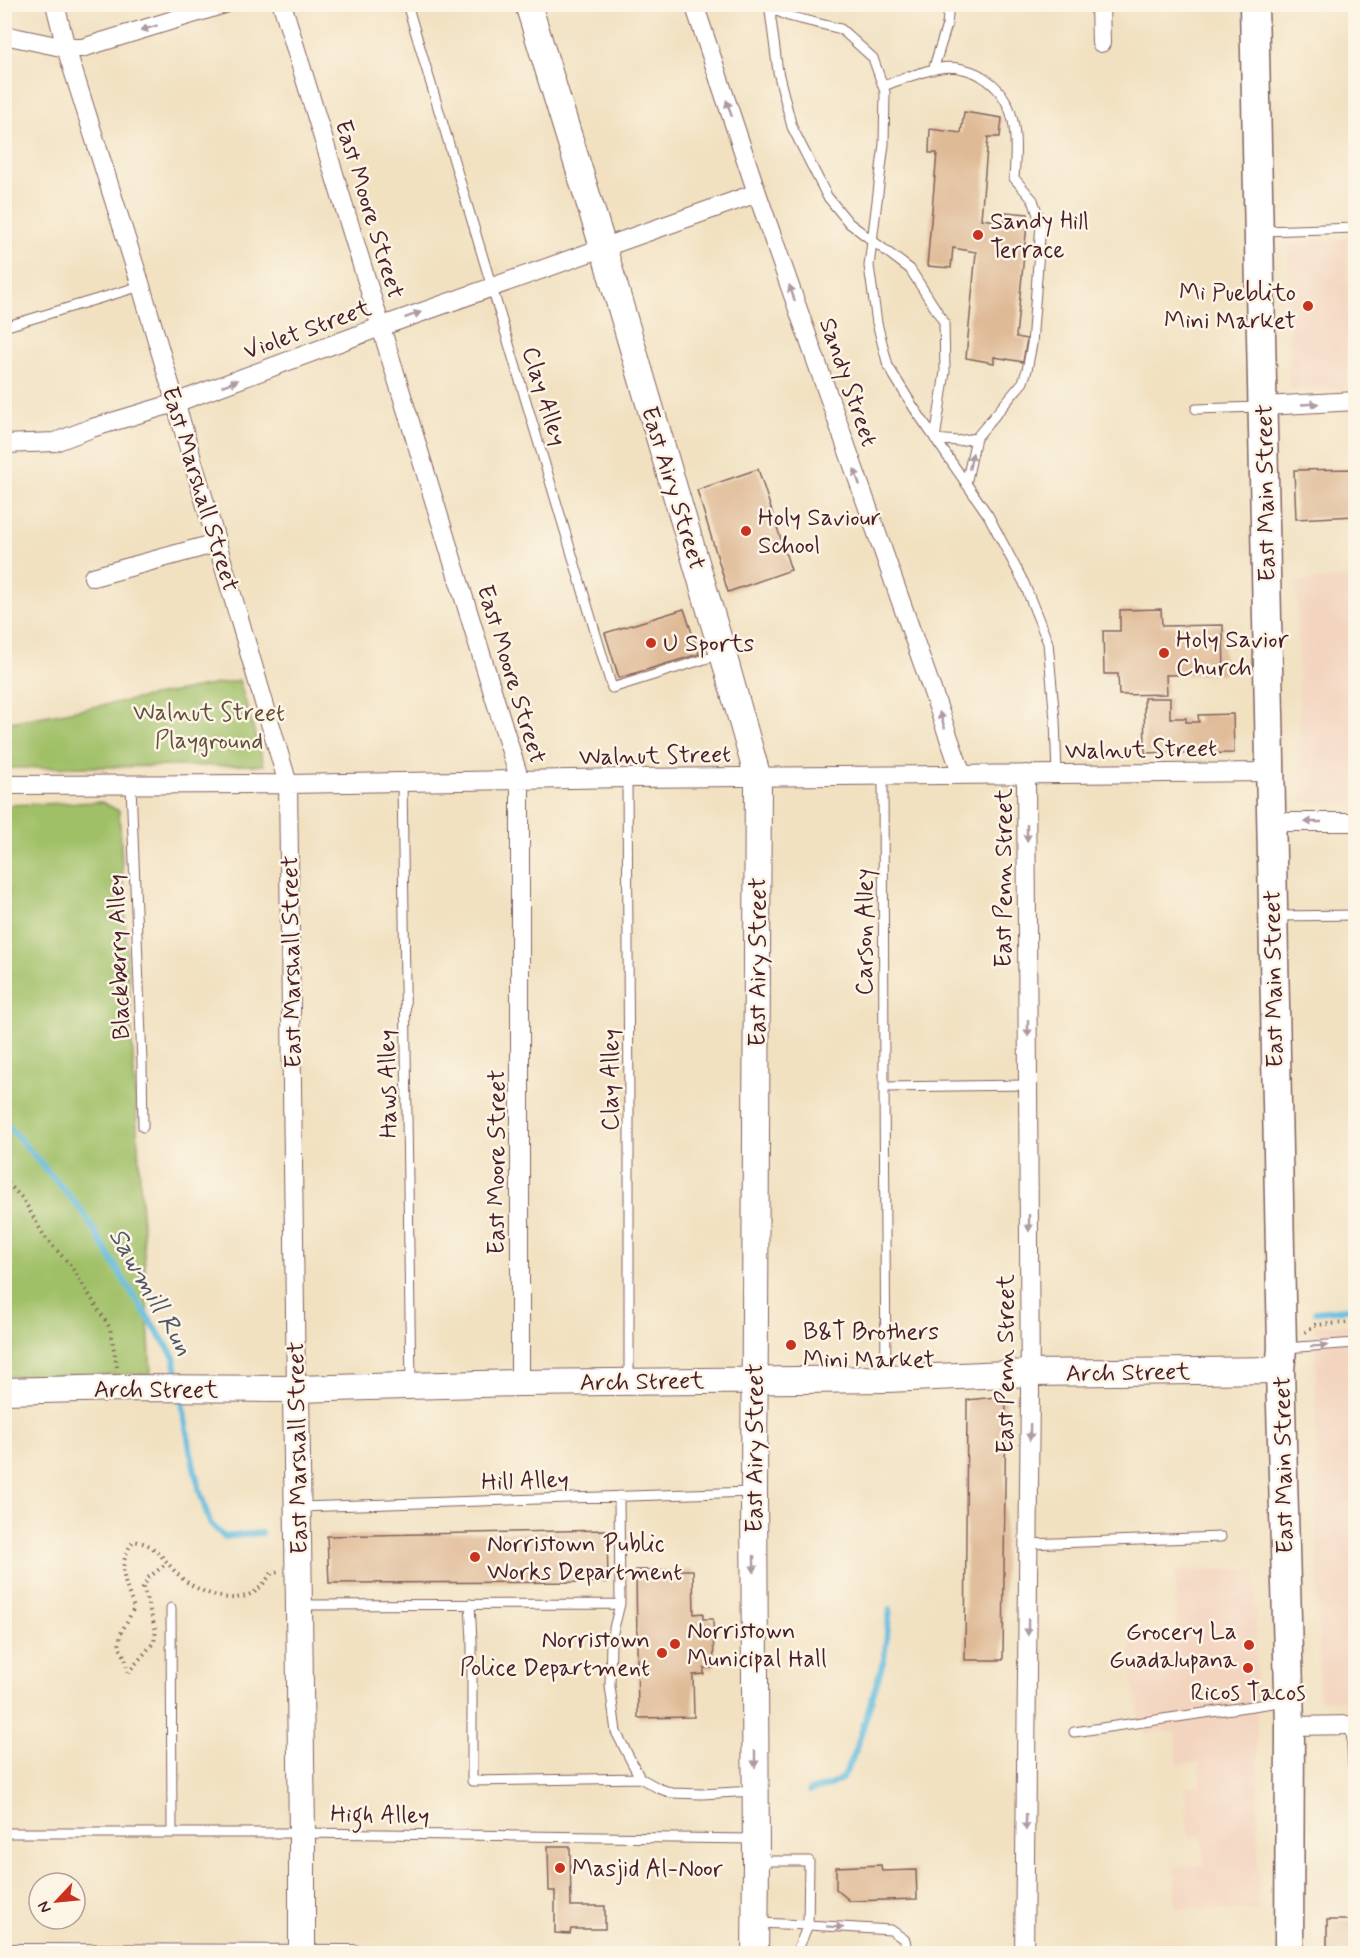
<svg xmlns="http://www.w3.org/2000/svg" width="1360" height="1958" font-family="Mynerve,sans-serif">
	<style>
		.built { fill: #f3d4bf }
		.green { fill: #a0c068; stroke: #75704a; stroke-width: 1.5 }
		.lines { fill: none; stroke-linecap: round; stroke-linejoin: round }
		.stream { stroke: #62bbdf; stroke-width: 6 }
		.building { fill: #dfba96 }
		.lane-casing { stroke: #846360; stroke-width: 11 }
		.street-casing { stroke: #846360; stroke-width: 20 }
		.secondary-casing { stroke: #846360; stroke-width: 28 }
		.primary-casing { stroke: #846360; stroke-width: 31 }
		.path { stroke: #846360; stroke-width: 4; stroke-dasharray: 1.5 4.5; stroke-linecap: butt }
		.lane { stroke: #fff; stroke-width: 9 }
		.street { stroke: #fff; stroke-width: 18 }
		.secondary { stroke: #fff; stroke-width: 26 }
		.primary { stroke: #fff; stroke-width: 28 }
		.oneway { fill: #ae9aa0 }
		.poi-dot { fill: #c8321e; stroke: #fcf5e5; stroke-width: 2 }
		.labels { text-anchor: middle; stroke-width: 5; stroke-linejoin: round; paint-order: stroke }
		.street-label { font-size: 24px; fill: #4a1f2b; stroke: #fcf5e5 }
		.poi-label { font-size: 24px; fill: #4a1f2b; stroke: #fcf5e5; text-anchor: start }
		.park-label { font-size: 24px; fill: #644f3d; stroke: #fcf5e5 }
		.water-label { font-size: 26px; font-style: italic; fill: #52566a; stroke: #fcf5e5 }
	</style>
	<rect width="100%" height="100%" fill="#fcf5e5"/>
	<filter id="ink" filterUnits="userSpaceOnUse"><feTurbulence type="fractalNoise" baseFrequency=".0167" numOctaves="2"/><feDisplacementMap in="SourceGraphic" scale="12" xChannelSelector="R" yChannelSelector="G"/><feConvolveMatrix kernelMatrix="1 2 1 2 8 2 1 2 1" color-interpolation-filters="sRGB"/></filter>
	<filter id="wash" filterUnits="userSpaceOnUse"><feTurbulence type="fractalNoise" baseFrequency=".008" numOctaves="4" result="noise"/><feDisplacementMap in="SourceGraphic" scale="24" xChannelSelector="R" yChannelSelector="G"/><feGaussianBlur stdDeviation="1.35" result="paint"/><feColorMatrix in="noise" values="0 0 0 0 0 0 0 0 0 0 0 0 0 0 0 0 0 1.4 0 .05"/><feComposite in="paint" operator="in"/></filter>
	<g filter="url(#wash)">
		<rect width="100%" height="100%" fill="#f1e1c1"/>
		<path class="built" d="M1347,238V389H1289V243Z
			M1355,576V803L1301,802L1297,582Z
			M1315,1325H1355V1700H1319Z
			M1255,1569L1259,1911L1176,1908L1174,1868L1205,1865L1202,1837L1188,1836L1185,1786H1200V1762L1177,1765L1176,1731L1143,1734L1132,1676L1129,1641L1177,1639L1175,1571Z"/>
		<path class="green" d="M239,680L264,765L5,768V723Z
			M102,802L119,811L151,1374L5,1376V805Z"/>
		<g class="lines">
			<path class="stream" d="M4,1121L83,1212L128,1287L174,1357L179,1382
				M1316,1312L1356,1308
				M181,1395L191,1454L200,1492L210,1523L224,1537L261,1533
				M809,1791L828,1786L843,1778L855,1753L884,1659L890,1609"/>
		</g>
		<g id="blocks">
			<path class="building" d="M964,112L1002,118L1000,137H988L981,219L1005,222L1006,212L1028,214L1016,337L1027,339L1023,362L994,357V363L966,358L976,252L953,248L951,268L927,266L937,153H929L930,129L961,133Z
				M758,469L791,570L728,592L697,490Z
				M1356,469V516L1296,519L1294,470Z
				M684,609L699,654L619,678L605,633Z
				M1161,609L1162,626L1223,625L1224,674L1166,675L1167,694L1119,695L1118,674H1104L1103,631H1120V610Z
				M1144,698H1170V718H1186V722H1199L1198,715L1233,714L1234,753L1174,754V752L1145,753Z
				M1006,1396L1003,1660H965L967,1400Z
				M607,1530L608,1582L329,1583L327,1536Z
				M636,1570H693L694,1614L703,1613V1619H713L714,1668H704V1674L693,1675L694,1717L638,1718Z
				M548,1846H570L571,1906H605V1929H571L570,1934L555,1933V1891H549Z
				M881,1865L882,1871L916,1870L917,1899L850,1901L836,1889V1867Z
				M1327,1920H1356V1954H1327Z"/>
		</g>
	</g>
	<g filter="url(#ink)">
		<use href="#blocks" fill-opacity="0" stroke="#846360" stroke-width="1.5"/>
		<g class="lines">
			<g class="lane-casing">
				<path id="lane" d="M407,4L612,688L721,654
					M762,4L788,16L841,29L873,58L885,92L884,144L869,266L877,323L888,366L914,408L988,515L1024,583L1048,643L1055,720L1057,774
					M769,4L778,72L792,127L827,196L849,223L910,269L944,322L945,372L935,439L958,441L976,438
					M933,70L947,25L949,4
					M883,86C901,80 921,71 940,68C953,66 970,69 981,76C1019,98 1017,139 1014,178L1033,200L1041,224L1032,344L1027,370L1023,382L976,438L966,484
					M1262,231L1356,228
					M4,327L141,286
					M1196,409L1259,407
					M883,776L884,1087L1028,1085
					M627,778L629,1111V1379
					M402,782L411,1385
					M131,785L142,1062L143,1127
					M1278,916L1356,915
					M884,1087L886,1379
					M1284,1348L1356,1343
					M619,1496L620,1604L611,1640L610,1686L616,1732L640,1778L658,1788L672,1793L702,1794L753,1791
					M300,1507L751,1492
					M1028,1544L1221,1537
					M470,1604L472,1641V1781L640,1778
					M301,1605L620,1604
					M171,1608L172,1833
					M1351,1725L1353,1766L1356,1768
					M1074,1732L1287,1701
					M4,1833H302L753,1839
					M757,1923L808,1925L809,1861H757
					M796,1954L808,1925L891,1930L905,1940L908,1954"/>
			</g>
			<g class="street-casing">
				<path id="street" d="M55,4L66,48L141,286L288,784L296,1389
					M282,4L520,781V1383
					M694,4L757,193L962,775
					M1100,4L1101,43
					M4,35L66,48H82L225,4
					M1264,406L1356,401
					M4,444L55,442L92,428L175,403L380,327L757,193
					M93,577L217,543
					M4,785L288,784L627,778L1269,772
					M1270,822H1356
					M1290,1726L1356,1725
					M4,1953L354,1954
					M1024,1954L1030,1392L1026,774"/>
			</g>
			<g class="secondary-casing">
				<path id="secondary" d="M528,4L603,247L723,654L758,778L754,1492L756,1861L755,1954
					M296,1389L302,1833V1954
					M4,1391L120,1388L296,1389L520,1383L886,1379L1030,1373L1280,1370"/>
			</g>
			<g class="primary-casing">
				<path id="primary" d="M1254,4C1265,452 1272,900 1282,1348L1280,1370L1290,1726L1289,1954"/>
			</g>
			<path class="path" d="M4,1179L23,1199L44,1236L71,1266L110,1328L117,1367
				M1305,1332L1315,1325L1356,1322
				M127,1673L125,1657L119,1647L121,1633L134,1608C125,1582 116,1567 133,1541C158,1543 165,1564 183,1579C202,1594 234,1606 256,1591C262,1586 267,1579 272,1573L279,1572
				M128,1673L154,1642L156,1631L143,1588L148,1578L167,1563"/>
			<use href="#lane" class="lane"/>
			<use href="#street" class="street"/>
			<use href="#secondary" class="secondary"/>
			<use href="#primary" class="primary"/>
		</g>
		<defs><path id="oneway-solid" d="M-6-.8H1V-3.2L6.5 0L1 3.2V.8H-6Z" transform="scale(1.5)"/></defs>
		<g class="oneway">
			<use href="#oneway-solid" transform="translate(149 28) rotate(163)"/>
			<use href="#oneway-solid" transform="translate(729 108) rotate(-108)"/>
			<use href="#oneway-solid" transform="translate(792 293) rotate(-109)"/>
			<use href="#oneway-solid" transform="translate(413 315) rotate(-20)"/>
			<use href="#oneway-solid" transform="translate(230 383) rotate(-20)"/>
			<use href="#oneway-solid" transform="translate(1310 404) rotate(-3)"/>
			<use href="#oneway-solid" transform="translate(971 461) rotate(-78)"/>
			<use href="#oneway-solid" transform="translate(857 477) rotate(-109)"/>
			<use href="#oneway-solid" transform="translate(942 720) rotate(-109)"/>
			<use href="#oneway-solid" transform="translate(1313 822) rotate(-180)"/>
			<use href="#oneway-solid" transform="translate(1027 833) rotate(90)"/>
			<use href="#oneway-solid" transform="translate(1028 1028) rotate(90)"/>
			<use href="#oneway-solid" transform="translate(1029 1223) rotate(90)"/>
			<use href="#oneway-solid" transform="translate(1319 1346) rotate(-4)"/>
			<use href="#oneway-solid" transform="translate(1030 1432) rotate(91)"/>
			<use href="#oneway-solid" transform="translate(754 1564) rotate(90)"/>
			<use href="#oneway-solid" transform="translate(1028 1627) rotate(91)"/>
			<use href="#oneway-solid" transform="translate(755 1759) rotate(90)"/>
			<use href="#oneway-solid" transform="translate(1026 1822) rotate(91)"/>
			<use href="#oneway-solid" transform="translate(835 1927) rotate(4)"/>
		</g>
	</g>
	<g class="poi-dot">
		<circle cx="978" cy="235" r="6"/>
		<circle cx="1308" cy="306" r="6"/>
		<circle cx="746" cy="531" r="6"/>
		<circle cx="651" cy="643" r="6"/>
		<circle cx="1164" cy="653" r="6"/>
		<circle cx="791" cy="1345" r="6"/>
		<circle cx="475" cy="1557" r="6"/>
		<circle cx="675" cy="1644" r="6"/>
		<circle cx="1249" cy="1645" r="6"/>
		<circle cx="662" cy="1653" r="6"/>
		<circle cx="1248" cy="1668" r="6"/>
		<circle cx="560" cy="1868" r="6"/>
	</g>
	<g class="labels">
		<g class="street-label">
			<text transform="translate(370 209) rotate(73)" y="8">East Moore Street</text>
			<text transform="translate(307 329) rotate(-20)" y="8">Violet Street</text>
			<text transform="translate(849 382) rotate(71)" y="8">Sandy Street</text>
			<text transform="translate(545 396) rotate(73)" y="8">Clay Alley</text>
			<text transform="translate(674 488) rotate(73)" y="8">East Airy Street</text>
			<text transform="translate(201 489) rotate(73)" y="8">East Marshall Street</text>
			<text transform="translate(1265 493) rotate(-91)" y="8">East Main Street</text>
			<text transform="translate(512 674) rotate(73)" y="8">East Moore Street</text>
			<text transform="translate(1141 749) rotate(-1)" y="8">Walnut Street</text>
			<text transform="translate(655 755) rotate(-1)" y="8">Walnut Street</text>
			<text transform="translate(1003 878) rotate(-90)" y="8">East Penn Street</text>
			<text transform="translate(864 932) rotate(-90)" y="8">Carson Alley</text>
			<text transform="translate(118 957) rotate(-92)" y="8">Blackberry Alley</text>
			<text transform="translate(291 962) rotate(-91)" y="8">East Marshall Street</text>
			<text transform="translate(757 962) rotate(-90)" y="8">East Airy Street</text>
			<text transform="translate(1273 979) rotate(-91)" y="8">East Main Street</text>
			<text transform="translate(610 1080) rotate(-90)" y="8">Clay Alley</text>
			<text transform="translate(387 1084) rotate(-91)" y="8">Haws Alley</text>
			<text transform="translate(496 1162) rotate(-90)" y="8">East Moore Street</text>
			<text transform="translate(1005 1364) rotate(-90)" y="8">East Penn Street</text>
			<text transform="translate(1128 1372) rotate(-1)" y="8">Arch Street</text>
			<text transform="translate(642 1381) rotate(-1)" y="8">Arch Street</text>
			<text x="156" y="1397">Arch Street</text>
			<text transform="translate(297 1448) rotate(-91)" y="8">East Marshall Street</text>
			<text transform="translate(754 1448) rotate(-90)" y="8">East Airy Street</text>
			<text transform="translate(1283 1465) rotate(-91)" y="8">East Main Street</text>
			<text transform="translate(525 1480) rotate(-2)" y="8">Hill Alley</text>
			<text transform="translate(380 1814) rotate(1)" y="8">High Alley</text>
		</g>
		<g class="poi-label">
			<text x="990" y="229">Sandy Hill<tspan x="990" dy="28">Terrace</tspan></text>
			<text x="1296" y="300" text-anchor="end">Mi Pueblito<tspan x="1296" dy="28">Mini Market</tspan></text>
			<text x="758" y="525">Holy Saviour<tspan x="758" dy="28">School</tspan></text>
			<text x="1176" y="647">Holy Savior<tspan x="1176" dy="28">Church</tspan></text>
			<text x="663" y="651">U Sports</text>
			<text x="803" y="1339">B&amp;T Brothers<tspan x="803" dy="28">Mini Market</tspan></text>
			<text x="487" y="1551">Norristown Public<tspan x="487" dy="28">Works Department</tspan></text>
			<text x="687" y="1638">Norristown<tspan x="687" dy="28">Municipal Hall</tspan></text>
			<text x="1237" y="1639" text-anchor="end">Grocery La<tspan x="1237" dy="28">Guadalupana</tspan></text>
			<text x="650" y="1647" text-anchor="end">Norristown<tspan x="650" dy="28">Police Department</tspan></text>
			<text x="1248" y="1700" text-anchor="middle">Ricos Tacos</text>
			<text x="572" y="1876">Masjid Al-Noor</text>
		</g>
		<g class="park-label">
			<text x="209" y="720">Walnut Street<tspan x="209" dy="28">Playground</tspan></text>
		</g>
		<g class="water-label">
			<text transform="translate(152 1291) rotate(60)" y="9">Sawmill Run</text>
		</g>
	</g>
	<rect width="1360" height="1958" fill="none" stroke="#fcf5e5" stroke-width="24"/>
	<g transform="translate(57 1901) rotate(244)"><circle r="28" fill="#fcf5e5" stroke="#b59f9b" stroke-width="1.5"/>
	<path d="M0-4.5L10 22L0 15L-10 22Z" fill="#c8321e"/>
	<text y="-9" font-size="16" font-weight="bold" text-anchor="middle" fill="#4a1f2b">N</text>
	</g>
</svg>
